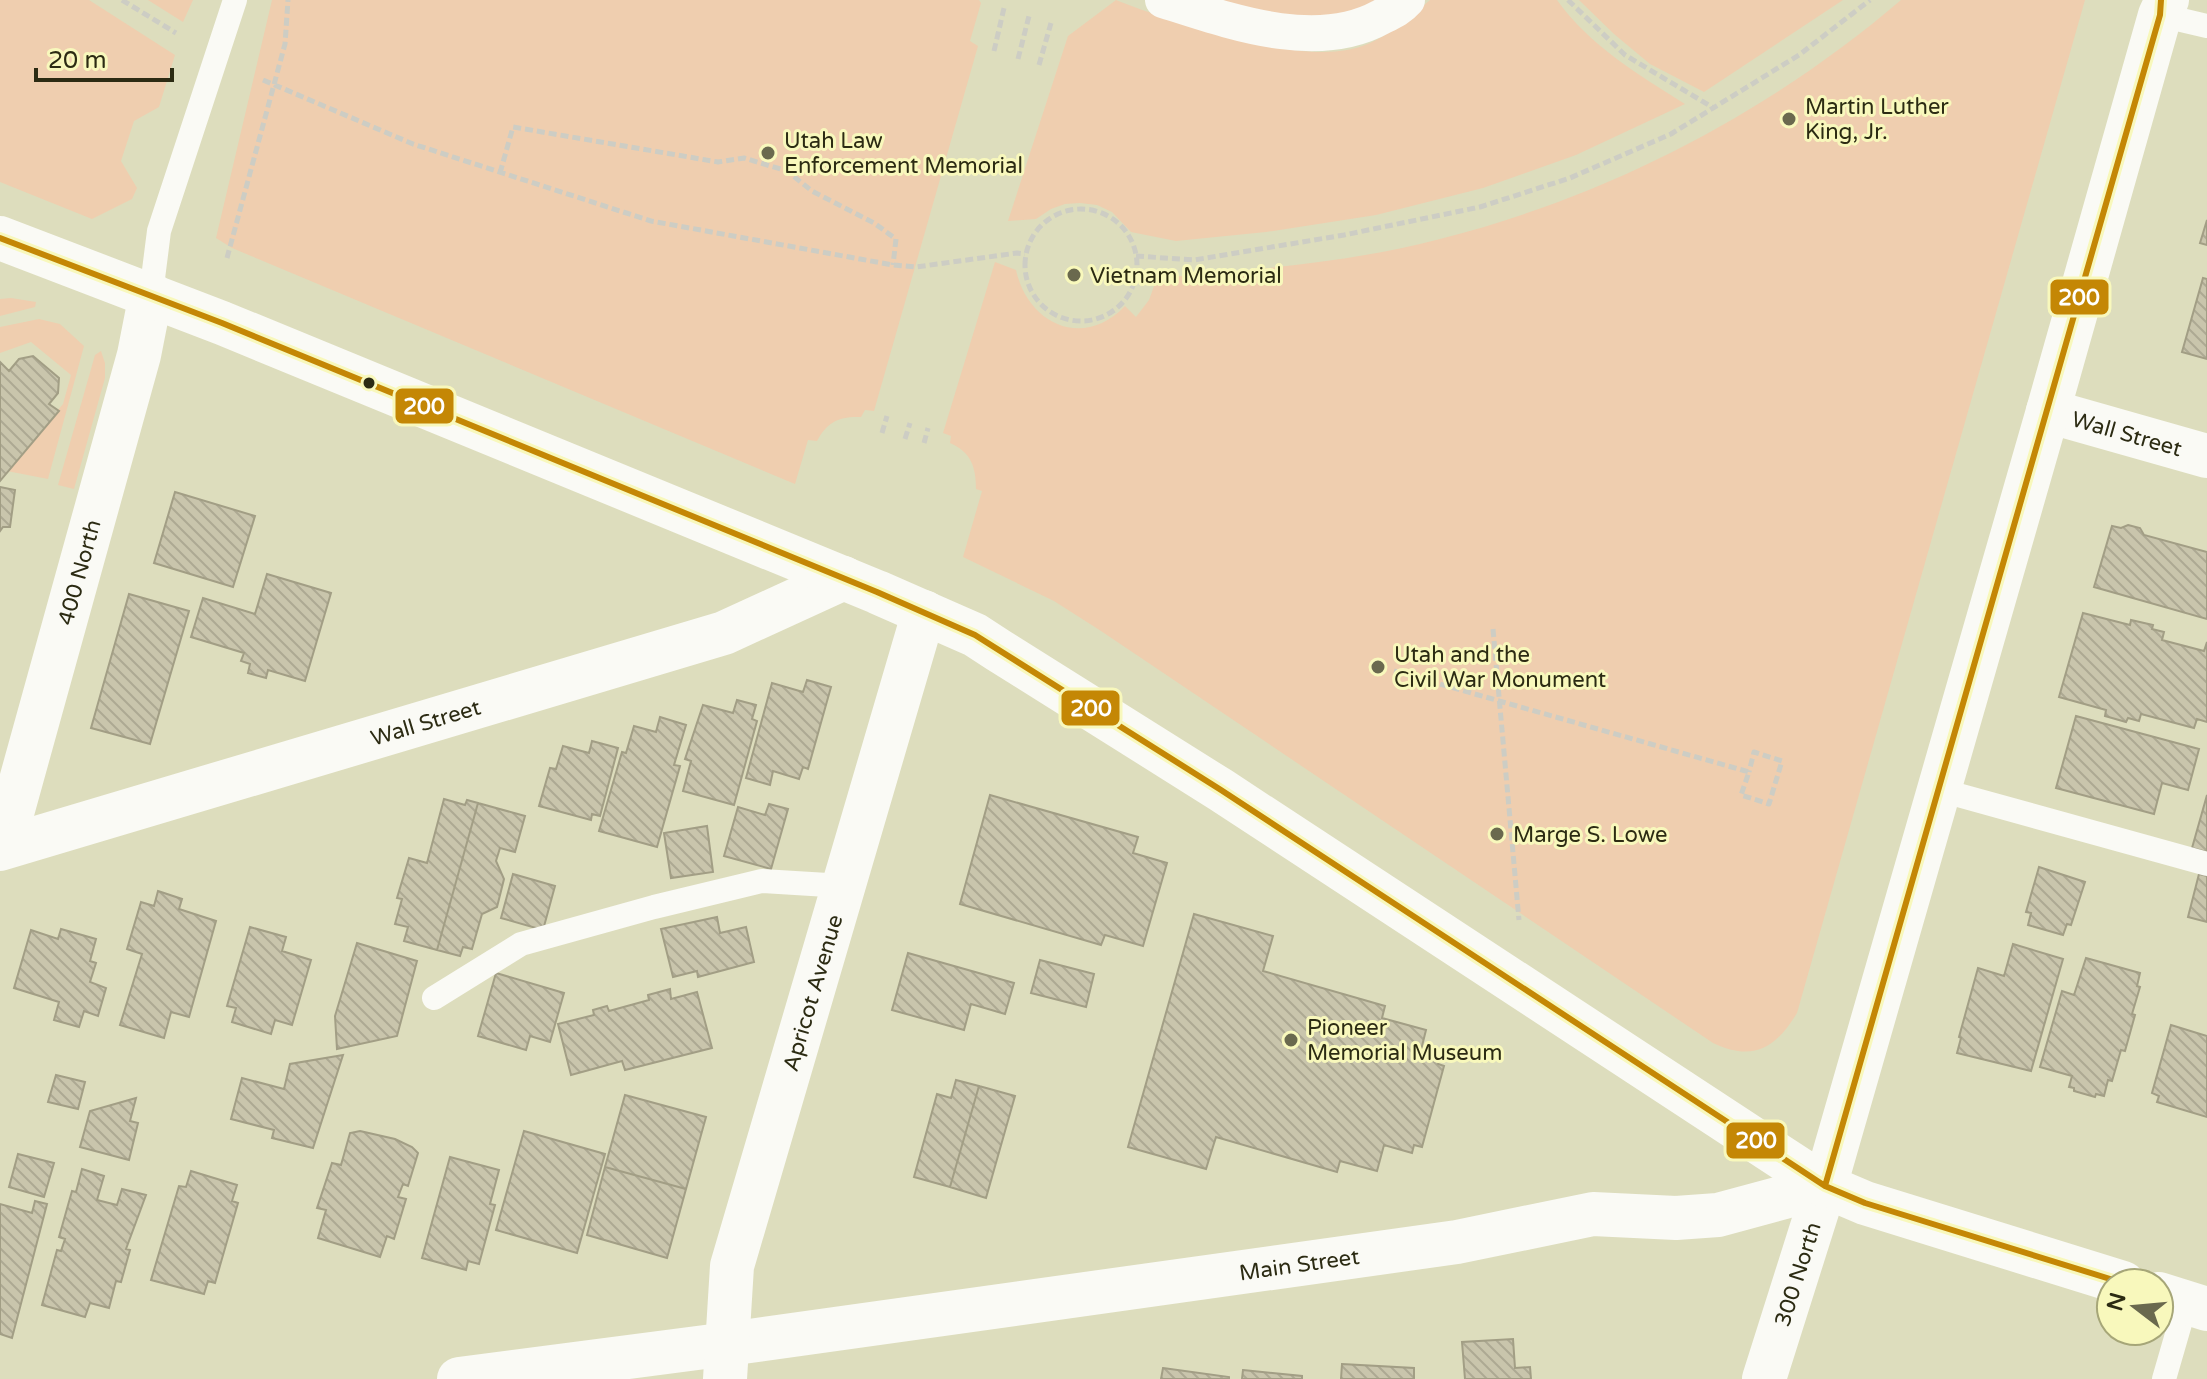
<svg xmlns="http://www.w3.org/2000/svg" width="2207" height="1379" font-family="'Varela Round',sans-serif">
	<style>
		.green { fill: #efceaf }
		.building { fill: url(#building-back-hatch); stroke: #a29e85; stroke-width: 2 }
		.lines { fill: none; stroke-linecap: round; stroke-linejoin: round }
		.path { stroke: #cdcdc4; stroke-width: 5; stroke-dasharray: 8 4; stroke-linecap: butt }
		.service { stroke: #fafaf5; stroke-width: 24 }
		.pedestrian { stroke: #fafaf5; stroke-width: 36 }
		.minor { stroke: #fafaf5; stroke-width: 44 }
		.tertiary { stroke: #fafaf5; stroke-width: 44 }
		.secondary { stroke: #fafaf5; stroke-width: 44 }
		.bus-1-casing { stroke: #f8f8bc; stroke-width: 12 }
		.bus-1 { stroke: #c48705; stroke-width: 6 }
		.poi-dot { fill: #6a694e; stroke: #f8f8bc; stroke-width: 3 }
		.bus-dot { fill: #2c2b13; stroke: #f8f8bc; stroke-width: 3 }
		.labels { text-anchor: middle; stroke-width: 6; stroke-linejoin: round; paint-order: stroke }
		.poi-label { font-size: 22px; fill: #2c2b13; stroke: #f8f8bc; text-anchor: start }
		.street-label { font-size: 22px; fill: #2c2b13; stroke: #f8f8bc }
		.line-badge { stroke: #f8f8bc; stroke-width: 3 }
		.badge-label { font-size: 22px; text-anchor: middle; font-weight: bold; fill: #fff }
	</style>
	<defs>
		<pattern id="building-back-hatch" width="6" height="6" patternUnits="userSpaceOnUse" patternTransform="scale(2)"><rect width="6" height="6" fill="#c9c5ac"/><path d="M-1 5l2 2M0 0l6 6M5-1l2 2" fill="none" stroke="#ada993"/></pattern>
	</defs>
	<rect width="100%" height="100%" fill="#ddddbd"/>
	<path class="green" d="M0,0H89L175,55L159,107L134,121L121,161L137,188L132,199L92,219L0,182Z
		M148,0H193L183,22Z
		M272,0H979L981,3L970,41L978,46L874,411L865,410L861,417C839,416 827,422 817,441L808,440L795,484L232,248L216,238Z
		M1116,0C1175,23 1286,61 1347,50C1379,45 1407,20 1430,0H1557C1590,46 1639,75 1685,104L1576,155L1483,188L1376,215L1266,232L1176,241L1131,232L1112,212L1097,205L1080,203L1065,204L1051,209L1036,219L1008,221L1068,36Z
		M1205,0H1385L1333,24Z
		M1579,0H1843L1704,92L1650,64L1614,34Z
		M1901,0H2085L1797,1013C1776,1048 1753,1062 1713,1043L1101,631L1054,601L963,557L982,491L976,489C976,467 971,452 950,443L951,436L943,433L995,262L1016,270C1028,324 1083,350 1125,306L1136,317L1149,300L1157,278C1252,270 1348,263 1440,239C1609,196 1769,113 1901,0Z
		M11,298L36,302L35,307L0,316V299Z
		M39,319L60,324L84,346L48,479L7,471L63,404L71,375L31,342L0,353V327Z
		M101,351L105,363V378L74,489L58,485L95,355Z"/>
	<path class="building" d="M2207,220V245L2200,243Z
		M2203,278L2207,279V359L2182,352Z
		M33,356L59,378L58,393L49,404L59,411L0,481V362L9,371L19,359Z
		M0,487L15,490L10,527H3L0,531Z
		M175,492L255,516L233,587L154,563Z
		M2128,525L2140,528L2144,535L2207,552V619L2094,587L2112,526L2121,528Z
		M267,574L331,593L305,681L268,670L266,678L248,673L250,664L241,661L244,653L191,637L203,598L255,614Z
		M129,594L189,611L150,744L91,728Z
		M2083,613L2130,625L2131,620L2153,625L2152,629L2164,632L2162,640L2204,651L2207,642V722L2197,719L2194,728L2141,714L2139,721L2128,718L2126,722L2105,716L2106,710L2059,697Z
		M807,680L831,687L808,769L803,767L799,779L773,771L770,785L746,778L772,683L803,692Z
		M737,700L756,705L752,719L757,721L734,805L683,791L691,761L685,759L703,705L733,713Z
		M2076,716L2199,749L2188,790L2162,783L2154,814L2056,788Z
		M660,717L686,725L674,765L680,766L657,847L599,831L622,752L626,753L634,726L656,732Z
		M592,741L618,748L600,816L592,814L591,820L539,806L550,768L556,769L563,746L589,753Z
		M990,795L1138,837L1133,853L1167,863L1143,946L1105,935L1101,945L960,904Z
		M2207,795V852L2192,848Z
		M444,799L465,805L467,800L478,803L437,950L404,941L408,927L395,924L402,899L397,898L409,858L427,863Z
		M478,803L525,816L515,852L500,848L496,861L504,879L497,907L482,914L472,949L463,947L460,956L437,950Z
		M769,804L788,809L771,869L724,856L738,807L765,815Z
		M707,826L713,872L671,878L664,833Z
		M2039,867L2085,882L2071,925L2067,924L2063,935L2028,925L2031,913L2026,912Z
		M513,874L555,886L543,930L501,918Z
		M2199,874L2207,876V922L2188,917Z
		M158,891L182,899L179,909L216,921L189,1017L171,1012L164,1038L120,1025L142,954L127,949L141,902L154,906Z
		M1194,914L1273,936L1263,971L1385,1006L1382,1018L1426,1030L1421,1050L1441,1056L1438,1064L1444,1066L1422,1147L1414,1145L1412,1153L1384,1145L1377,1171L1340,1161L1337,1172L1216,1137L1206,1169L1128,1147Z
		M717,917L720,933L746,927L754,962L698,977L697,971L673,977L661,929Z
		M250,927L286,937L282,951L311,960L292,1025L275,1020L271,1034L232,1022L236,1008L227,1006Z
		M61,929L96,939L90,961L96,963L90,982L106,988L98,1016L84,1011L79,1027L54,1020L59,1002L14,988L31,930L58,939Z
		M357,943L417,961L397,1036L337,1049L335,1016Z
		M2013,944L2063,959L2031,1071L1957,1053L1961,1038L1959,1037L1978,968L2004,976Z
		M908,953L1014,983L1005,1014L971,1004L964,1030L892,1010Z
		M2086,958L2140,973L2137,986L2140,987L2132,1014L2135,1015L2125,1051L2121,1050L2112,1081L2108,1080L2104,1096L2096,1094L2095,1097L2074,1091V1088L2069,1087L2072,1076L2040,1067L2062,991L2074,995Z
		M1040,960L1094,974L1086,1007L1031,993Z
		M496,973L564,993L550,1042L530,1036L526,1050L478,1036Z
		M670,989L671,999L697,992L712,1048L625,1070L622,1061L571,1075L558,1024L594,1015L593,1010L607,1006L609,1011L649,1000L648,995Z
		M2171,1025L2207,1036V1117L2157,1102L2159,1096L2152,1093Z
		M343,1055L313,1148L272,1138L274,1130L231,1119L242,1078L284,1089L290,1064Z
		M56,1075L85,1082L78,1109L48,1102Z
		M956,1080L979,1086L950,1187L914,1177L937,1094L951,1098Z
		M979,1086L1015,1096L986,1198L950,1187Z
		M625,1095L706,1117L686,1189L605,1167Z
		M136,1098L130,1121L138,1123L129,1160L80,1147L90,1111Z
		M360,1131L395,1139L412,1147L418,1153L408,1186L403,1184L398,1197L406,1199L394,1239L387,1236L380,1257L318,1238L326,1210L317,1208L332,1163L341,1165L350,1133Z
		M524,1131L605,1154L577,1253L496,1230Z
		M18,1154L54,1163L44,1197L9,1187Z
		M450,1157L499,1170L490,1204L495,1205L479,1264L468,1261L466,1270L422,1258Z
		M605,1167L686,1189L667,1258L587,1235Z
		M82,1169L104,1176L97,1200L117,1205L122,1189L146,1195L126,1249L130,1250L121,1282L116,1281L109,1308L90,1303L85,1317L42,1305L57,1250L61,1251L65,1239L59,1237L72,1191L76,1192Z
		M191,1171L237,1185L232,1201L238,1203L215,1283L208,1281L204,1294L151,1280L179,1186L186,1187Z
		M35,1201L47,1204L12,1338L0,1334V1204L32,1213Z
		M1513,1339L1515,1368L1530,1367L1531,1379H1465L1462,1342Z
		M1342,1364L1414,1368V1379H1341Z
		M1163,1368L1229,1377V1379H1161Z
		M1243,1370L1302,1376V1379H1242Z"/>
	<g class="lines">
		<path class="path" d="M122,0L176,33
			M1568,0L1625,55L1712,107
			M994,51L1004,8
			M1018,59L1029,16
			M1039,65L1051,23
			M263,80L413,144L651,221L893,265L916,267L1017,253L1025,254
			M500,173L513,127L718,162L744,158L787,171L812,191L874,223L896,239L893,265
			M1025 265a56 56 0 1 1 112 0a56 56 0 1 1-112 0Z
			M1136,256L1194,260L1344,235L1480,207L1570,178L1671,134L1799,55L1870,0
			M227,258L285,44L288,0
			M882,433L887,416
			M905,439L910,423
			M924,443L928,428
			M1493,629L1519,920
			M1394,671L1749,772L1741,795L1769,804L1782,761L1754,752L1749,772"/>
		<path class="service" d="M2160,15L2207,26
			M151,294L159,231L235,0
			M1940,790L2207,864
			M434,998L521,944L654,907L762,881L844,886
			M2164,1379L2186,1303"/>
		<path class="pedestrian" d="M1163,0C1229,21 1316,53 1381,17C1391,12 1400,8 1407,0"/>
		<g class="minor">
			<path id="s1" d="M2048,411L2207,456"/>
			<path id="s2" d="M0,847L12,813L139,355L151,294"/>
			<path id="s3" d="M0,849L724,633L844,578"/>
			<path id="s4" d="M459,1379L728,1344L1457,1242L1593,1214L1676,1218L1718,1215L1825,1186"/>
			<path id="s5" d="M725,1379L732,1266L924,612"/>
			<path id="s6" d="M1764,1379L1825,1186"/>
		</g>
		<path class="tertiary" d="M1825,1186L1865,1203L2123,1283
			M2159,1294L2207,1309"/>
		<path class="secondary" d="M0,238L222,323L877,592L975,635L998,650L1221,790L1825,1186L2048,411L2160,15L2167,0"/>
		<g class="bus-1-casing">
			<path id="bus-1" d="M0,238L222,323L877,592L975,635L1221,790L1825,1186L1865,1203L2123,1283
				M1825,1186L2160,15L2161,0"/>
		</g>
		<use href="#bus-1" class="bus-1"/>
	</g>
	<g class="poi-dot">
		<circle cx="1789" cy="119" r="8"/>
		<circle cx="768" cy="153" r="8"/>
		<circle cx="1074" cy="275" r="8"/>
		<circle cx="1378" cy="667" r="8"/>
		<circle cx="1497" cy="834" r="8"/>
		<circle cx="1291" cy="1040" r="8"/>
	</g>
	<circle class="bus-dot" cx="369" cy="383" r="7"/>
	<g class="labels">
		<g class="poi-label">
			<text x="1805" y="114">Martin Luther<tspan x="1805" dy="25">King, Jr.</tspan></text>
			<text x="784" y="148">Utah Law<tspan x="784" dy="25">Enforcement Memorial</tspan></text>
			<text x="1090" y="283">Vietnam Memorial</text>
			<text x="1394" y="662">Utah and the<tspan x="1394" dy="25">Civil War Monument</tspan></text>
			<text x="1513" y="842">Marge S. Lowe</text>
			<text x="1307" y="1035">Pioneer<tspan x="1307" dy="25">Memorial Museum</tspan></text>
		</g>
		<g class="street-label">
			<text dy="8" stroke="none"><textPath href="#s1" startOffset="82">Wall Street</textPath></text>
			<text dy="8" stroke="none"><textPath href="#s2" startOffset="286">400 North</textPath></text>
			<text dy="8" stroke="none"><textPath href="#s3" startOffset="444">Wall Street</textPath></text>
			<text dy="8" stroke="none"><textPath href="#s5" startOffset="398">Apricot Avenue</textPath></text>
			<text dy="8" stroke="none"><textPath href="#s4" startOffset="848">Main Street</textPath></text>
			<text dy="8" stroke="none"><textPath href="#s6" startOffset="110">300 North</textPath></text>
		</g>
	</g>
	<g class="line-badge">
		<rect x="2049" y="278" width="61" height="38" rx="8" fill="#c48705"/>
		<rect x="394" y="387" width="61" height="38" rx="8" fill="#c48705"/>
		<rect x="1060" y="689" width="61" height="38" rx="8" fill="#c48705"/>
		<rect x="1725" y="1121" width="61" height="39" rx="8" fill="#c48705"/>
	</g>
	<g class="badge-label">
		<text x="2079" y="305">200</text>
		<text x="424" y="414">200</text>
		<text x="1091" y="716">200</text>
		<text x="1756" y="1148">200</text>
	</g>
	<g transform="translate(2135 1307) rotate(286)"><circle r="38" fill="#f8f8bc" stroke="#a6a678" stroke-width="2"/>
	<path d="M0-6L14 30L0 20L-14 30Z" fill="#6a694e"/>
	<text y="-12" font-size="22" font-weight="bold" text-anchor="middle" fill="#2c2b13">N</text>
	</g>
	<path d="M36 68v12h136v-12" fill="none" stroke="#2c2b13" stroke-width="4"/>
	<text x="48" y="68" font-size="24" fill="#2c2b13" stroke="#f8f8bc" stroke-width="6" paint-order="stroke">20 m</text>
</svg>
